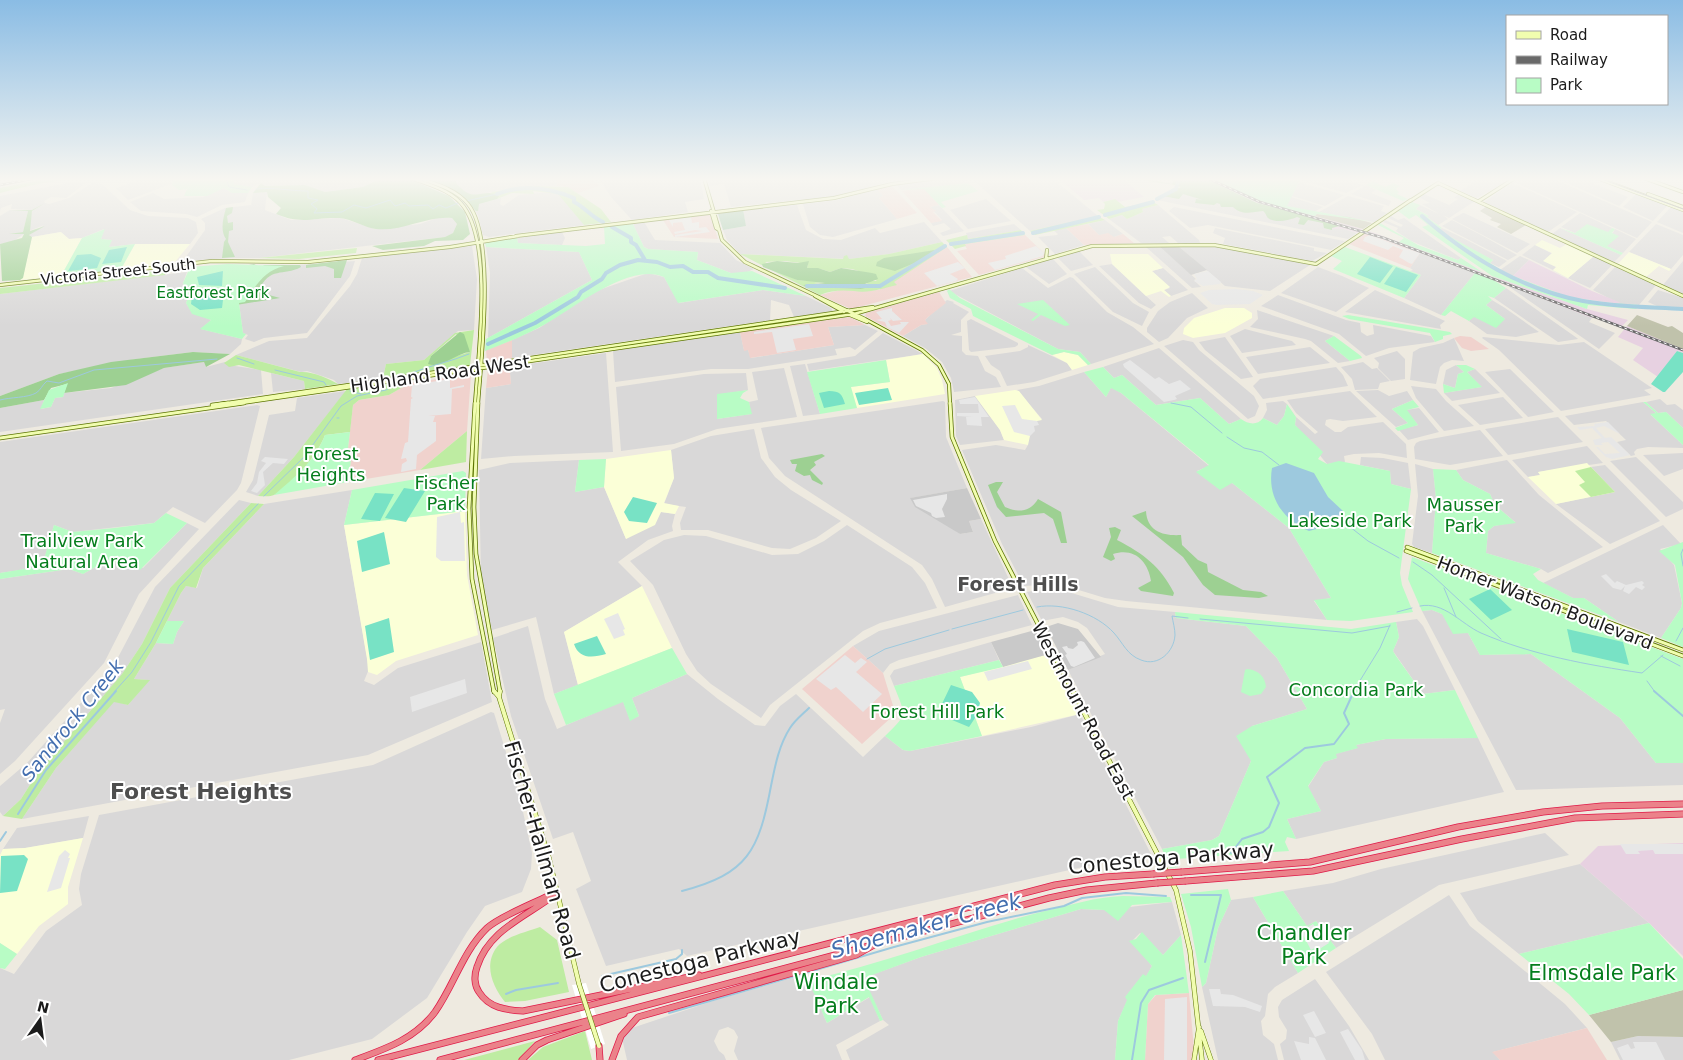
<svg xmlns="http://www.w3.org/2000/svg" width="1683" height="1060" font-family="'DejaVu Sans',sans-serif">
	<style>
		.residential { fill: #d9d8d8 }
		.commercial { fill: #f0d2cd }
		.industrial { fill: #e7d1e1 }
		.education { fill: #fbffd7 }
		.religious { fill: #c9c9c9 }
		.construction { fill: #c0c2ab }
		.grass { fill: #beeca2; fill-rule: evenodd }
		.forest { fill: #9dd092 }
		.cemetery { fill: #a0c8aa }
		.park { fill: #b8fcc5 }
		.pitch { fill: #78e2c5 }
		.parking { fill: #e7e7e7 }
		.water { fill: #9dc9de }
		.pier { fill: #fff }
		.lines { fill: none; stroke-linecap: round; stroke-linejoin: round }
		.stream-far1 { stroke: #9dc9de; stroke-width: 1 }
		.stream { stroke: #9dc9de; stroke-width: 2 }
		.river { stroke: #9dc9de; stroke-width: 4 }
		.secondary-far2-casing { stroke: #5b7400; stroke-width: 4 }
		.secondary-far1-casing { stroke: #5b7400; stroke-width: 4.5 }
		.secondary-casing { stroke: #5b7400; stroke-width: 5 }
		.highway-casing { stroke: #df1a48; stroke-width: 7 }
		.secondary-far2 { stroke: #f1fdaf; stroke-width: 2.5 }
		.secondary-far1 { stroke: #f1fdaf; stroke-width: 3 }
		.secondary { stroke: #f1fdaf; stroke-width: 4 }
		.highway { stroke: #eb828a; stroke-width: 5.5 }
		.tram { stroke: #696969; stroke-width: 1 }
		.rail-casing { stroke: #696969; stroke-width: 2.5 }
		.rail { stroke: #fff; stroke-width: 1; stroke-dasharray: 3; stroke-linecap: butt }
		.secondary-bridge-casing { stroke: #5b7400; stroke-width: 5; stroke-linecap: butt }
		.highway-bridge-casing { stroke: #df1a48; stroke-width: 7; stroke-linecap: butt }
		.secondary-bridge { stroke: #f1fdaf; stroke-width: 4 }
		.highway-bridge { stroke: #eb828a; stroke-width: 5.5 }
		.labels { text-anchor: middle; stroke-width: 4; stroke-linejoin: round; paint-order: stroke }
		.far-street-label { font-size: 15px; fill: #1b1b1b; stroke: #fff }
		.far-park-label { font-size: 15px; fill: #057d1c; stroke: #fff }
		.street-label { font-size: 18px; fill: #1b1b1b; stroke: #fff }
		.park-label { font-size: 18px; fill: #057d1c; stroke: #fff }
		.neighbourhood-label { font-size: 19px; font-weight: bold; fill: #4e4e4e; stroke: #fff }
		.water-label { font-size: 19px; font-style: italic; fill: #436eaf; stroke: #fff }
		.near-street-label { font-size: 21px; fill: #1b1b1b; stroke: #fff }
		.near-park-label { font-size: 21px; fill: #057d1c; stroke: #fff }
		.near-neighbourhood-label { font-size: 22px; font-weight: bold; fill: #4e4e4e; stroke: #fff }
		.near-water-label { font-size: 22px; font-style: italic; fill: #436eaf; stroke: #fff }
	</style>
	<rect width="100%" height="100%" fill="#eeeae0"/>
	<path class="residential" d="M144,178H173L171,184L128,200L116,188Z
		M233,178H382L363,187L325,192L305,185L264,186L261,183L252,187H241L232,183Z
		M431,178H559L556,186L500,190L470,197Z
		M599,178H700L704,199L685,202L688,212L632,220L611,197Z
		M708,178H885L888,182L838,196L731,207L724,184L709,186Z
		M949,178L964,179L968,183L901,190L897,185Z
		M971,178H1052L1098,216L1030,231Z
		M1301,178H1342L1363,185L1346,193L1300,180Z
		M1480,178H1502L1507,181L1477,198L1460,191Z
		M1519,178H1551L1652,222L1637,238L1514,182Z
		M1556,178H1595L1592,183L1628,197L1619,206Z
		M73,182H87L66,198L51,197L44,201L45,203L49,204L69,198L92,183L102,184L130,210L148,216L188,218L196,222L198,233L190,244H135L108,247L112,240L101,239L104,229L82,238L69,239L60,232L32,237L29,235L44,225L29,231L32,211L42,205L32,210L11,209L12,204L1,208L0,211V196Z
		M1299,182L1344,195L1325,206L1292,196Z
		M1512,183L1577,212L1548,232L1484,202Z
		M1366,185L1376,190L1371,193L1391,201L1389,206L1351,194Z
		M1181,187L1331,223V229H1344L1357,233L1348,239L1157,200Z
		M224,188L232,193H248L245,202L222,205L197,217L186,214L141,211L130,202L153,193L164,199L203,197Z
		M877,189L883,196L879,198L897,219L833,237L820,235L810,227L803,204L838,200Z
		M267,192L265,210L291,220L341,218L375,229L420,224L440,217L452,218L457,224L453,233L445,237L259,258H230L183,261L205,230V223L201,219L225,208L251,205L253,193Z
		M551,192L562,195L584,225L489,237L483,235L478,215L472,206L501,198L500,204L503,206L519,195Z
		M1637,193L1668,205L1653,221L1623,207Z
		M1424,194L1449,205L1458,199L1454,198L1459,194L1475,201L1449,218L1443,215L1448,219L1438,225L1427,217L1428,215L1416,209L1420,205L1439,214L1422,204L1430,203L1419,197Z
		M1348,196L1384,206L1381,211L1387,213L1374,222L1319,212Z
		M1291,197L1323,207L1314,212L1286,206Z
		M986,199L1011,221L968,229L950,210Z
		M797,205L806,230L823,239L841,240L875,228L880,233L924,222L942,242L889,254L849,259L740,254L727,240L723,230L746,226L743,209Z
		M939,205L964,231L943,236L940,233L951,229L944,223L933,226L931,223L942,220L930,207Z
		M1158,205L1199,240L1200,243H1178L1170,236L1162,237L1169,243H1141L1109,219L1122,215L1127,219L1143,212L1142,209Z
		M1672,206L1683,210V233L1657,222Z
		M1174,207L1344,241H1345L1331,250L1208,225L1190,228L1169,211Z
		M10,210L28,211L23,232L10,234H24L12,242L0,244V216Z
		M1463,213H1464L1530,244L1517,253L1452,219Z
		M1580,213L1612,228L1608,233L1581,229L1575,233L1561,227Z
		M1391,216L1398,220L1404,218L1461,258L1458,260L1411,241L1396,231L1398,228L1383,222L1385,220L1401,227L1403,225L1388,218Z
		M1105,220L1123,234L1114,237L1099,235L1088,224Z
		M1452,220L1483,236L1517,255L1508,260L1442,226Z
		M644,222L655,240L720,243L736,260L754,269L745,273H731L697,260L698,252L648,249L644,247L633,224Z
		M1014,224L1021,230L968,239L966,233Z
		M1656,224L1683,235V255L1671,269L1629,252Z
		M1066,228L1084,245L1055,254L1038,237L1057,235L1058,234L1053,230Z
		M1215,228L1314,248V251L1327,253L1312,261L1223,244L1225,238L1213,233Z
		M1442,228L1465,239L1507,261L1499,267L1490,263L1493,260L1457,242L1445,234L1440,229Z
		M1560,228L1594,243L1621,255L1614,262L1552,234Z
		M1615,229L1636,239L1623,253L1606,246Z
		M562,232L565,238L562,245L518,243L517,238Z
		M1535,245L1553,254L1556,268L1553,270L1522,255Z
		M472,246L477,279L474,330L458,331L424,360L386,364L383,378L338,384L334,380L307,371L301,372L236,355L269,341L307,338L350,286L357,274L362,258Z
		M1159,246L1196,279L1194,280L1201,287L1192,288L1146,247Z
		M1178,246L1231,248L1310,265L1270,291L1225,286Z
		M486,247L579,252L592,280L488,338L490,273Z
		M1079,251L1093,265L1071,271L1058,258Z
		M1420,253L1475,273L1441,315L1404,298L1421,275L1410,271L1413,270L1410,268Z
		M1520,256L1529,260L1513,276L1500,270Z
		M1594,256L1612,265L1590,288L1568,278Z
		M1053,259L1067,274L1049,284L1026,267Z
		M355,261L350,276L307,333L264,338L254,342L245,339L248,335L243,333L239,303L259,280L284,266Z
		M1683,261V294L1663,285Z
		M1112,264L1146,296L1156,305L1151,309L1139,303L1099,266Z
		M1095,267L1133,303L1149,312L1142,326L1113,312L1074,274Z
		M1318,267L1342,276L1369,288L1336,312L1281,293Z
		M1615,267L1656,285L1639,305L1620,304L1593,290Z
		M1022,268L1048,288L1070,277L1073,278L1107,312L1133,327L1154,344L1091,364L1080,352L1058,349L949,291Z
		M1163,268L1188,290L1171,296L1164,290L1170,288L1152,271Z
		M187,272L183,283L188,298L186,303L192,312L211,320L201,329L242,339L241,344L230,354L193,352L136,359L59,374L0,396V294Z
		M648,273L664,277L679,303L763,290L806,296L831,308L833,311L794,317L789,305L771,300L770,320L512,358V340L539,328L596,291Z
		M1505,284L1592,318L1589,322L1615,333L1599,349Z
		M1506,288L1577,338L1578,339L1558,342L1494,298Z
		M1375,290L1423,311L1445,321L1440,325L1441,329L1345,312Z
		M1658,290L1683,298V308L1657,306L1648,302Z
		M1192,293L1208,308L1187,318L1168,338L1159,342L1147,332V328L1158,311L1170,302Z
		M1278,295L1346,320L1360,323L1361,332L1367,336L1374,334L1373,325L1431,336L1435,342L1389,348L1366,356L1339,334L1261,306Z
		M947,300L954,302L953,303L969,312L961,320V332L951,335L962,336V351L966,355L978,356L985,371L996,377L1001,387L954,392L951,378L942,362L925,348L903,336L921,325L927,324L925,320L928,317Z
		M1492,300L1505,308L1539,332L1516,337L1487,334L1469,321L1474,316L1505,319L1486,305Z
		M1257,310L1334,336L1325,341L1350,361L1338,363L1311,341L1305,339L1250,327L1258,319Z
		M971,319L1018,343V345L1015,347L971,352L969,350L967,321Z
		M865,325L878,331L855,350L850,347L835,349L837,355L748,369H711L615,382L613,351L740,332L744,350H748L751,358L834,345L828,327Z
		M1245,329L1292,341L1296,345L1242,353L1230,336Z
		M883,333L923,354L809,371L807,364L855,356Z
		M1225,337L1251,374L1253,377L1241,379L1205,350L1199,342Z
		M1483,337L1559,345L1584,342L1652,388L1644,390L1651,395L1561,411L1499,350L1482,338Z
		M1454,338L1464,361L1452,360L1444,363L1440,367L1436,384L1410,380L1413,352L1420,348L1443,343Z
		M1183,340L1193,342L1199,350L1254,396L1259,406L1255,416L1248,419L1164,346Z
		M1028,345L1067,363L1072,370L1034,382L1007,386L1000,371L991,365L985,356L1020,351L1028,347Z
		M1310,347L1330,363L1258,374L1246,357Z
		M1159,348L1241,419L1229,424L1200,398L1156,405L1122,375L1114,378L1103,367Z
		M1397,351L1405,359V379L1391,381L1378,368L1379,363L1374,358Z
		M606,353L613,452L514,456L481,459L486,388L511,384L510,373L515,366Z
		M204,362L206,367L225,362L229,365L261,370L263,394L0,432V408L44,400L41,409L51,407L55,398L63,397L64,393L111,388L164,368Z
		M1363,362L1372,369L1377,368L1390,381L1380,383L1378,389L1355,390L1352,379L1341,367Z
		M805,364L820,414L803,416L790,366Z
		M1456,365L1464,372L1458,374L1455,388L1443,384L1446,370Z
		M1336,367L1343,375L1348,386L1263,399L1253,386L1260,379Z
		M784,368L797,417L717,429L674,444L621,451L616,387L704,374L746,373L748,390L717,395V419L751,414L749,402L758,400L752,372Z
		M1475,369L1500,393L1452,401L1444,393L1481,387L1467,372Z
		M1510,369L1554,412L1528,417L1485,372Z
		M1084,372L1106,397L1111,387L1121,393L1209,466L1197,471L1232,483L1289,528L1331,598L1314,601L1327,620L1126,601L1105,598L1059,584L1024,586L1002,544L962,450L996,445L1025,450L1028,445L1023,419L1032,422L1042,419L1017,390L1039,386Z
		M271,373L304,381L305,389L273,392Z
		M1411,386L1436,389L1446,401L1474,426L1444,431L1416,398Z
		M1378,390L1389,396L1407,391L1413,400L1392,409L1408,423L1396,427L1356,391Z
		M346,391L294,457L258,496L246,492L253,480L269,415L295,411L297,398Z
		M1350,391L1377,417L1343,421L1330,419L1326,420L1325,425L1335,432H1341L1348,427L1383,422L1406,444L1407,458L1379,453L1354,454L1344,456L1345,462L1327,464L1295,425L1296,417L1315,434L1318,432L1296,413L1287,400Z
		M975,396L1000,430L1004,440L960,445L956,436L955,400Z
		M1503,397L1523,418L1480,425L1458,405Z
		M1660,399L1667,405L1675,404L1683,410V428L1666,412L1658,413L1646,402Z
		M943,401L945,402L946,437L967,488L911,498L960,534L973,532L969,521L981,519L1013,588L945,607L932,579L922,565L785,476L769,458L761,428Z
		M1283,401L1287,404L1284,416L1277,425L1263,418L1267,410L1266,403Z
		M1643,402L1656,413L1651,415L1683,445V448L1648,447L1637,449L1634,452L1635,455L1631,456L1617,442L1626,440L1606,421L1574,425L1565,416Z
		M257,405L260,406L241,483L237,490L205,523L173,507L154,523L73,532L54,525L42,567L0,573V442Z
		M1419,408L1439,432L1408,440L1399,430L1418,425L1406,410Z
		M1558,417L1583,442L1508,455L1485,429Z
		M754,429L761,458L775,477L791,490L841,521L816,538L790,549L772,548L708,530H681L680,523L686,507L664,504L674,478L671,450L711,436Z
		M1480,430L1503,456L1450,465L1415,459L1414,447L1416,443L1420,441Z
		M1587,446L1603,463L1538,472L1540,475L1528,477L1512,460Z
		M1683,453V469L1664,476L1643,455Z
		M1361,457L1383,458L1408,463L1411,489L1391,484L1390,471L1360,465Z
		M1636,457L1683,502V509L1666,517L1610,461Z
		M579,460L575,492L604,487L626,539L661,512L675,514L672,526L673,531L648,540L618,562L642,586L564,632L578,685L554,694L536,617L492,630L481,579L479,470L510,463Z
		M1507,460L1539,495L1603,547L1548,573L1541,569L1486,553L1488,531L1494,526L1515,522L1495,505L1490,494L1463,480L1456,470Z
		M1415,464L1433,469L1436,499L1432,553L1414,547L1412,544L1418,496Z
		M1605,465L1660,521L1610,544L1556,504L1614,492L1591,467Z
		M352,490L344,525L369,669L364,681L374,685L398,668L481,642L492,702L368,755L22,819L56,768L114,701L128,705L149,680L134,679L156,643L173,644L177,632L184,621H167L181,593L186,586L197,588L203,568L264,504Z
		M239,500L251,503L170,588L142,644L122,674L38,772L21,799L3,816L0,812V786L27,763L113,667L155,587Z
		M187,523L199,529L139,594L104,663L15,761L0,774V723L5,709L0,710V579L69,569L83,574L101,564L127,561L143,568Z
		M847,525L912,567L925,583L937,608L880,623L863,631L770,705L761,718L711,684L697,671L686,654L653,585L630,561L664,540L684,535L706,536L772,555L798,554L824,541Z
		M1663,525L1681,544L1660,549L1674,565L1682,603L1681,608L1661,638L1619,622L1584,598H1573L1543,583Z
		M1037,590L1065,591L1118,607L1175,612L1176,618L1246,626L1277,658L1307,709L1252,726L1251,761L1219,836L1212,840L1162,849L1068,670L1105,654L1087,628L1078,622L1063,617L1042,621L1027,592Z
		M1018,595L1032,625L899,660L890,664L883,673L853,646L879,631Z
		M1432,610L1442,614L1468,633L1480,655L1531,654L1620,718L1656,763H1683V785L1516,790L1422,611Z
		M1417,619L1423,626L1455,690L1423,694L1393,651L1399,637L1396,622Z
		M528,626L545,699L557,729L623,701L630,720L639,716L632,698L687,674L718,699L755,725L765,726L780,706L796,694L863,757L885,736L903,750L910,751L1031,727L1080,714L1151,854L1114,860L687,956L679,949L606,966L576,889L591,881L573,832L553,839L511,716L493,638Z
		M991,642L999,660L894,686L890,676L894,670Z
		M491,712L494,713L520,798L532,853L531,869L522,892L485,906L467,932L427,998L372,1039L289,1060H0V968L14,974L46,931L82,905L79,889L81,874L99,815L373,765Z
		M1478,738L1504,792L1296,839L1287,819L1321,811L1308,787L1324,762L1337,758L1335,754L1357,748L1356,745L1386,739Z
		M89,816L83,838L25,848L3,849L17,828Z
		M1545,833L1569,855L1439,885L1336,948L1316,921L1307,926L1283,891L1333,883L1381,869Z
		M1580,864L1649,923L1519,954L1478,921L1460,893Z
		M1449,895L1470,926L1565,1004L1587,1028L1493,1052L1500,1060H1385L1372,1034L1326,972Z
		M1253,897L1298,973L1275,987L1268,994L1265,1016L1261,1021L1263,1035L1274,1044L1278,1060H1218L1202,987L1206,983L1218,928L1231,900Z
		M1172,902L1181,935L1163,955L1140,933L1132,941L1152,966L1146,977L1143,975L1128,999L1118,1021L1115,1060H850L846,1050L889,1025L883,1020L863,978L921,957L1081,909L1104,910Z
		M806,974L827,1023L870,997L880,1021L836,1045L842,1060H738L734,1051L738,1037L734,1030L728,1027L719,1030L714,1041L719,1051L724,1055L726,1060H627L622,1038L629,1029L710,1002Z
		M1315,979L1349,1026L1369,1060H1284L1280,1044L1286,1039L1287,1030L1279,1017L1278,1007L1282,1000Z
		M1638,1036L1683,1037V1060H1620L1611,1042Z"/>
	<path class="commercial" d="M559,178H592L599,186L578,193L562,186H556Z
		M892,186L917,213L897,219L879,198L883,196L877,189Z
		M924,188L939,205L930,207L936,211L933,212L942,221L931,223L902,191Z
		M710,214L718,239L674,237L663,220Z
		M1088,224L1099,235L1108,233L1114,237L1123,234L1134,243L1084,245L1066,228Z
		M1365,233L1420,253L1410,268L1349,244Z
		M1025,235L1047,256L979,275L957,251L967,249L964,244Z
		M947,247L972,277L851,309L820,295L844,289L853,291L879,290Z
		M939,292L946,303L928,317L925,320L928,324L921,325L903,336L865,316L866,313Z
		M850,317L865,325L828,327L834,345L750,358L748,350L744,351L740,332Z
		M1460,336L1471,337L1489,349L1471,351L1462,348L1454,338Z
		M512,340V358L487,362L486,350Z
		M515,366L510,373L511,384L486,388L488,370Z
		M471,374L467,431L420,470L348,482L352,452L348,448L353,405L359,400L389,395L403,387L404,384Z
		M853,646L883,673L895,712L894,715L862,744L802,689Z
		M1189,993L1195,1060H1145L1148,1004L1156,995Z
		M1587,1028L1607,1060H1500L1492,1052Z"/>
	<path class="industrial" d="M1058,178H1122L1144,197L1117,202L1115,199L1103,202L1099,198L1084,200Z
		M1204,178H1210L1245,195L1271,204L1363,229L1357,233L1344,229H1331V223L1257,203Z
		M1369,231L1482,272L1492,279L1365,233Z
		M1529,260L1592,291L1619,302L1620,304L1569,297L1513,276Z
		M1492,276L1587,309L1628,320L1621,327L1594,317L1592,318L1505,284Z
		M1627,326L1683,349V353L1677,351L1658,377L1633,360L1643,348L1618,337Z
		M1683,843V956L1649,923L1580,864L1598,846Z"/>
	<path class="education" d="M61,232L69,239L82,238L61,276L20,280L23,277L32,237Z
		M1542,240L1560,248L1567,244L1594,256L1568,278L1553,270L1556,267L1543,261L1552,253L1535,245Z
		M135,244H190L174,263L121,269Z
		M1629,252L1671,269L1669,271L1659,266L1646,277L1618,264Z
		M1110,254H1148L1163,268L1152,271L1170,287L1164,290L1171,296L1169,297L1161,291L1146,296L1112,264Z
		M1225,308H1244L1252,313V318L1225,333L1193,338L1183,334L1184,328L1194,318Z
		M1064,352L1078,355L1088,365L1072,370L1067,363L1052,355Z
		M923,354L937,368L942,380L945,394L857,408L850,387L890,382L886,360Z
		M1015,390L1019,391L1042,420L1032,422L1023,420L1030,436L1028,445L1004,440L1000,430L975,396Z
		M671,450L674,478L664,503L679,506L675,514L661,512L655,525L626,539L604,487L606,459Z
		M1587,463L1615,492L1556,504L1528,477L1540,475L1538,472Z
		M465,511L467,575L478,635L396,661L377,675L368,672L367,659L344,525Z
		M642,586L672,648L578,685L564,632Z
		M1049,654L1080,714L982,736L960,677Z
		M83,838L68,887V904L39,926L17,954L0,943V855L3,849L25,848Z"/>
	<path class="religious" d="M1159,246H1178L1207,270L1191,275Z
		M967,488L981,519L969,521L973,532L960,534L915,507L910,498Z
		M1058,623L1078,629L1101,657L1068,670L1046,627Z
		M1035,630L1049,654L1003,667L991,642Z"/>
	<path class="construction" d="M1487,206L1526,225L1511,234L1497,227L1501,224L1490,220L1492,218L1480,211Z
		M1316,214L1349,217L1372,223L1363,229L1315,216Z
		M1637,315L1668,327L1672,326L1683,333V349L1627,326Z
		M1683,990V1037L1638,1036L1611,1042L1589,1015Z"/>
	<path class="grass" d="M51,178H108L104,181C70,176 33,184 0,193V188Z
		M532,186L568,187L601,209L611,222L584,225L558,194L533,191L534,194L512,193L497,199L491,192Z
		M1115,199L1125,207L1153,202L1158,205L1142,209L1143,212L1127,219L1122,215L1109,219L1097,210L1104,209L1105,204L1103,202Z
		M1098,216L1105,220L1035,235L1030,231Z
		M1021,230L1025,235L965,244L966,246L955,249L946,240L967,235L968,239Z
		M942,242L947,247L894,282L897,285C884,288 868,294 854,291C842,290 832,290 820,295L740,254L843,259L844,256L847,255L849,259L889,254ZM785,261L808,264L807,268L821,269L830,272L841,268L852,269L865,273L877,281H870L861,289L835,288L814,283L825,282L797,280L765,262Z
		M357,248L356,253L299,259L259,258Z
		M168,270L165,275L0,294V288Z
		M474,330L470,365L383,378L386,364L424,360L455,333ZM456,334L470,352L429,364L431,356Z
		M236,355L300,372C312,371 330,379 338,384L305,389L304,381L239,365L229,367L224,363Z
		M403,382V387L389,395L359,400L353,405L350,432L325,435C318,454 292,486 274,495C270,497 263,496 258,496L294,457L347,389Z
		M467,431L466,462L420,470Z
		M1591,467L1615,492L1591,497L1579,485L1585,482L1575,471Z
		M251,503L264,504L203,568L196,588L186,586L181,593L156,643L134,679L150,680L128,705L114,702L56,768L22,819L3,816L21,799L38,772L122,674L142,644L170,588Z
		M540,927L557,940L569,992L525,1001L505,1002C493,987 483,965 497,947C506,936 527,932 540,927Z
		M585,1031L592,1060H528L543,1047Z
		M535,1041L518,1060H464Z"/>
	<path class="forest" d="M382,178H407L449,196L465,212L470,234L463,240L435,241L424,246L383,250L372,246L445,237L453,233L457,224L452,218C429,215 401,232 376,229C365,228 352,219 340,218C313,217 303,225 276,214L281,208L268,197L267,192L253,193L261,183L265,186L305,185L325,192L363,187Z
		M430,178L456,181C456,184 458,185 460,187C475,203 484,187 499,196L497,199L479,204L478,211H476L457,192L429,179Z
		M1142,178L1172,184L1175,178H1204L1257,203L1343,225L1332,228V230L1324,228L1323,223L1308,220L1304,225L1298,224L1300,218L1297,217C1290,220 1275,224 1268,218C1266,216 1266,213 1263,211C1252,212 1242,216 1233,207H1221L1220,204L1217,203L1214,205L1195,203L1196,199L1203,200L1183,194L1179,199L1162,196L1181,187C1169,182 1150,184 1142,178Z
		M45,203L32,211L30,231L45,226L29,235L32,237L23,278L20,280L2,281L0,244L22,238L24,234H9L23,232L28,211L10,210H32Z
		M233,207L232,213L227,216L228,223L233,222V230L229,231L228,242L235,257L222,258L224,242L226,239C220,230 223,219 226,208Z
		M935,250L922,260L895,271L876,266L877,262L884,258Z
		M347,260L341,278H334V269L325,266L306,268V265Z
		M777,261L798,263L809,261L807,268H818L830,272L841,268L872,273L876,274L878,279L865,284V288L861,289L807,287L803,285L825,283L797,280L763,267L762,264Z
		M254,264L261,268L264,265H300L301,267C283,277 270,265 258,292L280,298L236,305L227,269Z
		M460,332L464,334L470,352C456,353 442,369 428,364L431,356Z
		M193,352L230,354L206,367L204,362L164,368L126,385L64,393L67,384L51,388L44,400L0,408V396L59,374L111,362Z
		M822,454L825,456L814,462L816,465L810,470L823,483L822,485L812,480L810,475L804,476L795,471L797,464H792L790,460Z
		M996,482H1003L997,492L1005,507C1018,513 1030,512 1038,499L1061,512L1067,543H1061L1053,519L1044,513L1006,517L997,507L988,485Z
		M1146,511C1147,532 1164,536 1181,535L1182,545L1198,560L1207,564L1208,572L1243,590L1261,592L1268,596L1259,598L1215,595L1203,585L1183,557L1132,516Z
		M1115,527L1121,530L1117,540C1144,554 1160,566 1174,593L1173,596L1141,591L1138,588L1151,581C1148,561 1134,547 1113,554L1115,559L1111,561L1103,557L1111,537L1109,528Z"/>
	<path class="cemetery" d="M743,209L746,226L723,230L718,214Z"/>
	<path class="park" d="M173,178H233L234,184L252,187L248,193H232L224,188L207,196H184L187,189L179,190L172,185Z
		M1210,178H1301L1287,206L1374,222L1317,214L1315,216C1279,208 1242,197 1210,178Z
		M1373,181L1385,187L1393,183L1400,186L1396,189L1399,192L1397,194L1408,199L1403,201L1366,185Z
		M968,183L978,191L941,202L946,207L942,208L924,189L901,190Z
		M1412,202L1420,205L1416,209L1429,216L1427,217L1442,228L1440,229L1445,234L1493,260L1490,263L1505,273L1566,296L1598,302L1639,305L1636,309L1588,305L1587,309L1492,276L1422,227L1428,225L1416,215L1409,219L1398,211Z
		M1380,223L1418,245L1458,260L1461,258L1482,272L1399,242L1404,238L1378,225Z
		M633,224L644,247L648,249L698,252L697,260L731,273L752,271L806,296L763,290L678,303L664,277C628,261 570,312 538,328C521,337 503,344 485,351L486,339L592,280L579,252L486,247L485,243L517,238L518,243L586,246L605,244L604,227Z
		M1587,224L1608,232L1612,228L1615,229L1612,233L1619,236L1607,246L1623,253L1621,255L1560,228L1575,233Z
		M105,229L101,239L112,240L109,247L135,244L121,269L61,276L82,238Z
		M1345,247L1421,275L1404,298L1333,269L1342,261L1331,256Z
		M228,264L284,266C264,271 256,285 245,302L239,303L243,333L246,334L242,339L200,329L211,320L192,314L186,303L188,298L183,283L190,267Z
		M1475,273L1492,279L1506,288L1494,298L1488,296L1492,300L1486,305L1505,319L1496,328L1474,317L1469,321L1451,311L1445,316L1441,315Z
		M949,289L960,298L1058,349L1080,352L1091,364L1088,365L1078,355L1064,352L1052,355L973,316L971,309L950,298L947,291Z
		M1043,300L1070,325L1065,326L1041,315L1033,321L1031,320L1038,314L1017,304Z
		M1348,315L1450,332L1452,334L1443,336V339L1435,342L1430,333L1349,319L1342,316Z
		M1334,336L1361,356L1362,358L1350,361L1325,341Z
		M886,360L890,382L851,387L857,408L820,414L807,372Z
		M1456,365H1466L1475,369L1467,372L1482,387L1444,393L1443,384L1455,388L1458,374L1464,372Z
		M1103,367L1114,378L1122,375L1156,405L1200,398L1229,424L1241,419C1248,424 1257,426 1263,418L1277,425L1284,416L1287,404L1296,417L1295,425L1323,452L1318,459L1327,464L1339,461L1390,471L1391,484L1411,489L1400,573L1402,585L1413,612L1351,621L1327,620L1314,600L1331,598L1289,528L1232,483L1220,490L1196,472L1209,465L1121,393L1111,388L1106,397L1084,372Z
		M68,383L63,397L55,398L51,407L40,409L49,390Z
		M748,390L743,393L740,398L749,402L752,414L717,419V394Z
		M1413,400L1419,407L1407,410L1418,425L1398,431L1395,428L1408,423L1392,409Z
		M1643,402H1646L1658,413L1666,412L1683,428V445L1650,414L1656,413Z
		M350,432L348,448L352,452L348,482L274,495C295,477 315,461 325,435Z
		M606,459L604,487L575,492L579,460Z
		M1433,469L1456,470L1463,480L1490,494L1495,505L1516,523L1494,526L1488,531L1486,553L1541,569L1533,574L1538,580L1573,598H1584L1619,622L1432,553L1436,499Z
		M463,471L466,473L465,511L344,525L352,490Z
		M166,513L187,523L140,570L127,561L101,564L83,574L69,569L0,579V573L42,566L54,525L73,532L114,528L154,523Z
		M1683,542V647L1661,638L1681,608L1682,603L1675,565L1659,551Z
		M1412,557L1683,659V763H1656L1620,718L1531,654L1480,655L1468,633L1453,634L1442,614L1432,610L1422,611L1408,579Z
		M1175,612L1351,629L1396,622L1399,637L1393,651L1396,656L1423,694L1455,690L1478,738L1386,739L1356,745L1358,748L1336,754L1337,758L1324,762L1308,786L1321,811L1287,819L1296,839L1287,837L1285,842L1289,851L1176,859L1178,867L1170,868L1162,849L1212,840L1219,836L1251,761L1236,736L1252,726L1307,709L1277,658L1246,626L1176,618Z
		M167,621H184L177,632L173,644L156,643Z
		M672,648L687,674L632,698L639,716L630,721L623,702L566,725L554,694Z
		M999,660L1003,667L960,677L982,736L910,751L903,750L885,736C908,714 906,716 894,686Z
		M1247,669C1258,670 1265,676 1266,687L1261,694L1250,696L1241,692L1245,670Z
		M1228,889L1231,900L1218,928L1206,983L1202,987L1191,927L1181,894Z
		M1283,891L1307,926L1316,921L1336,948L1298,973L1253,897Z
		M1123,896L1170,897L1172,902L1132,905L1118,921L1104,910L1081,909L921,957L864,978L883,1020L880,1021L869,997L827,1023L808,980C889,963 965,931 1045,911C1071,905 1095,897 1123,896Z
		M1649,923L1683,959V990L1589,1015L1569,994L1519,954Z
		M1142,932L1163,955L1181,935L1189,993L1155,995L1148,1004L1145,1060H1115L1118,1021L1127,1000L1125,997L1143,974L1146,976L1152,966L1129,941L1136,939Z
		M0,943L17,954L5,969L0,968Z"/>
	<path class="pitch" d="M127,247L121,262L102,264L109,250Z
		M91,254L101,258L97,268L68,271L77,255Z
		M1370,257L1393,266L1380,283L1357,274Z
		M1396,267L1418,275L1406,292L1384,284Z
		M223,271L222,286L199,285L197,277Z
		M221,291L224,292L222,308L200,310L191,304L192,296Z
		M1677,351L1683,353V372L1665,392H1663L1651,384Z
		M888,388L892,400L859,405L855,393Z
		M829,391C840,391 842,394 845,404L824,408L819,393Z
		M404,488L425,491L406,522L385,518Z
		M375,493L394,494L380,521L361,519Z
		M633,497L657,503L647,523L629,521L624,512Z
		M384,532L390,564L362,572L357,541Z
		M1490,589L1512,610L1491,620L1469,599Z
		M389,618L394,652L370,660L365,626Z
		M1567,629L1623,642L1629,665L1572,652Z
		M597,636L606,654C592,658 579,659 574,644Z
		M951,685L972,692L980,703L977,715L969,727L940,715L939,710Z
		M24,855L28,859L17,891L0,893L1,856Z"/>
	<path class="parking" d="M691,217L692,223L699,222V228L706,227L710,232L675,237V235L703,231L695,230L675,234L674,232L685,230L682,222L673,223V227L669,220Z
		M1370,235L1401,247L1420,253L1412,264L1409,263L1399,257L1403,250L1393,246L1388,250L1363,241L1365,237Z
		M1036,246L1044,253L1043,256L995,270L988,263L1006,259L1005,256Z
		M958,262L965,268L950,274L958,279L956,281L937,286L924,273Z
		M1208,271L1221,282L1220,284L1203,286L1194,281L1197,279L1194,274Z
		M1236,289L1253,291L1263,295L1250,304L1217,305L1212,304L1200,293L1209,290Z
		M892,308V311L902,320L893,321L890,318L891,320L888,321L891,326L901,324L900,322H909L899,333L887,327L885,322L876,320L882,319L876,312Z
		M809,324L813,336L793,339L796,350L777,353L772,332L754,334V332Z
		M1130,360L1155,379L1159,377L1169,384L1180,380L1191,389L1175,396L1177,399L1174,400L1164,402L1124,367L1123,364Z
		M450,379V388L464,385V387L452,389L451,414L428,416H435L433,422H436V441L417,455L416,469L401,472L402,464L407,461L406,458L401,459L405,443L408,442L411,399L413,398L411,397L412,385Z
		M975,397L989,417H981L982,426L967,425L966,417H973L957,416V413H979L978,404H960L959,400Z
		M1015,405L1022,419L1037,421L1039,425L1034,426L1035,431L1030,436L1014,432L1002,406Z
		M1608,422L1620,434L1604,426L1596,428L1605,438L1611,437L1630,455L1612,459L1606,457L1596,447H1598L1605,454L1620,453L1608,442L1601,443L1603,445H1595L1593,440L1602,438L1592,428L1580,430L1577,427L1595,426L1594,424Z
		M265,457L288,459L284,464L273,463L263,472L265,485L257,493L251,491L257,483L259,472L266,463L261,461Z
		M947,494V499L942,509L945,517L936,518L932,516L931,513L916,506L913,500Z
		M460,512L461,523L464,522L465,561H441L436,557L437,517Z
		M1606,574L1615,583L1617,581L1626,585L1642,581L1644,583L1642,585L1645,587L1642,590L1636,587L1629,594L1623,591L1625,586L1621,590L1613,588L1601,576Z
		M618,613L625,629L623,630L625,635L614,639L604,619Z
		M1081,641L1084,642L1095,658L1074,667L1071,666L1065,655L1067,654L1062,647L1067,646L1068,648L1073,649L1078,645L1077,642Z
		M845,655L855,663L861,658L867,662L856,672L882,694L863,712L836,687L831,690L816,679Z
		M1028,661L1032,669L988,681L984,672Z
		M465,679L467,693L412,712L410,697Z
		M1620,844H1683V854H1655L1653,850L1638,851L1640,854H1626Z
		M65,850L70,854L68,858H70L61,888L47,892L59,856Z
		M1313,924L1315,927L1318,925L1329,939L1327,940L1329,943L1321,948L1318,946L1311,950L1301,931Z
		M1209,989H1220L1221,994L1233,995L1262,1006L1260,1012L1245,1007L1213,1006Z
		M1187,997V1060H1164L1165,999Z
		M1314,1011L1326,1033L1315,1037L1303,1015Z
		M1348,1029L1362,1050L1365,1060H1355L1340,1032Z
		M1309,1037L1315,1038L1326,1060H1301L1294,1041L1309,1044Z
		M1633,1042H1656L1665,1060H1623L1617,1048L1628,1044L1631,1049L1635,1048Z"/>
	<path class="water" d="M1286,463L1314,473L1328,497L1343,511L1340,514L1345,523L1322,517L1319,518L1324,527L1309,531C1283,520 1267,497 1272,468Z"/>
	<path class="pier" d="M586,983L605,1044L591,1049L572,985Z"/>
	<g class="lines">
		<path class="stream-far1" d="M226,178L229,187L247,190
			M256,189C275,187 289,191 308,191V198L318,200L311,204L317,209L314,213L342,212L354,205L366,208L390,200L395,206L405,203L409,206L428,205L433,209L439,205L446,208L458,203
			M462,202L497,194
			M237,358L254,364
			M275,370L324,382L326,385
			M412,373C431,365 450,362 469,354
			M350,391L361,394
			M0,400C11,397 27,398 36,393C41,390 42,385 47,381L59,383L94,370L217,359
			M1171,403L1191,407L1222,433
			M337,418H339
			M1227,437L1244,448L1262,452L1279,465
			M264,496L304,457L341,406L357,396L386,390L398,383
			M1345,523L1368,541L1399,558
			M1683,549L1681,554L1683,566
			M1413,562L1432,575L1501,639
			M1444,588L1456,617
			M1420,606C1444,601 1461,624 1481,633C1532,655 1588,665 1642,673L1663,655
			M1037,607C1062,602 1097,614 1114,633C1123,643 1127,655 1141,660C1158,667 1174,652 1175,635C1175,629 1173,622 1172,616L1188,618
			M1397,612L1412,608
			M1200,619L1352,633L1390,626
			M952,629L1023,610
			M1676,641L1683,628
			M1661,656L1680,666
			M867,659L885,649L949,630
			M1647,681L1655,692
			M114,692L132,672L151,642L179,586L258,504
			M1353,692L1380,648L1390,625"/>
		<path class="stream" d="M1654,691L1683,716
			M18,814L46,770L116,691
			M0,841L6,832
			M1231,853L1242,839L1263,832L1269,827L1279,803L1267,777L1305,748L1334,744L1349,724L1344,713L1354,691
			M682,891C748,874 759,850 771,786C775,766 779,745 790,728C795,720 803,714 809,708
			M1191,895H1221L1205,962
			M602,976L676,959L682,954V950
			M506,994L516,990L558,983
			M669,1013L894,947L987,922L1064,906L1082,898L1126,893L1166,896
			M1132,1060L1141,1003L1149,990L1183,978"/>
		<path class="river" d="M497,194C522,184 550,188 574,198V202C586,208 591,217 603,222
			M1157,199L1176,189L1179,178
			M1105,215L1153,202
			M1422,216C1468,257 1521,289 1583,301C1616,307 1650,307 1683,309
			M612,227L631,238V242L636,245L645,260
			M1033,233L1099,217
			M951,244L1023,233
			M807,286H880L945,246
			M488,344L535,323L578,297L581,292L602,279L606,273L620,265L638,260L657,262L670,267L683,266L693,272H708L718,278L785,288"/>
		<g class="secondary-far2-casing">
			<path id="secondary-far2" d="M411,178C429,185 452,190 464,207C493,248 478,354 475,404
				M418,178C436,184 456,189 468,204C496,238 481,359 478,404
				M704,178L722,240L745,262L865,319L922,350L939,365L949,384L950,404
				M1597,178L1683,210
				M1644,178L1683,192
				M1648,194L1683,207
				M1410,201L1438,183L1683,296
				M1479,201L1515,178
				M711,211L716,228L719,230
				M516,236L834,198L892,184L937,178
				M1046,259L1047,250
				M0,285L212,261L308,262L450,247L518,236
				M815,296L844,312
				M850,315L867,322
				M220,404L873,307
				M235,404L854,314L1092,246L1214,245L1316,264L1411,200"/>
		</g>
		<g class="secondary-far1-casing">
			<path id="secondary-far1" d="M475,403L469,508L472,579L494,692
				M478,403L474,507L476,554L500,692
				M950,403L952,437L995,541L1073,692
				M212,405L228,403
				M0,438L244,403
				M1407,547L1683,650
				M1406,551L1683,656"/>
		</g>
		<g class="secondary-casing">
			<path id="secondary" d="M494,691L499,697L549,858L579,984
				M1073,691L1176,890L1190,951L1202,1060
				M499,697L500,691
				M1201,1031L1211,1060
				M1194,1060L1199,1027"/>
		</g>
		<g class="highway-casing">
			<path id="highway" d="M1182,872L1310,862L1458,827L1543,812L1602,806L1683,804
				M1186,881L1313,871L1462,839L1575,818L1683,814
				M557,893C528,916 489,929 477,967C474,975 474,985 479,992C489,1008 506,1010 523,1011L699,975
				M599,1046L600,1060
				M355,1060C385,1049 415,1039 435,1012C454,985 463,951 487,928C500,916 538,901 555,893
				M378,1060L1055,885L1105,877L1153,874
				M440,1060L1049,898L1087,890L1157,883
				M522,1060L537,1045L547,1040L624,1014
				M612,1060L621,1036L638,1017L856,955L874,945"/>
		</g>
		<use href="#secondary-far2" class="secondary-far2"/>
		<use href="#secondary-far1" class="secondary-far1"/>
		<use href="#secondary" class="secondary"/>
		<use href="#highway" class="highway"/>
		<path class="tram" d="M1599,178L1683,209"/>
		<g class="rail-casing">
			<path id="rail" d="M1207,178L1260,202L1384,238L1683,350
				M0,185L37,178"/>
		</g>
		<use href="#rail" class="rail"/>
		<g class="secondary-bridge-casing">
			<path id="secondary-bridge" d="M579,984L599,1046"/>
		</g>
		<g class="highway-bridge-casing">
			<path id="highway-bridge" d="M1153,874L1182,872
				M1157,883L1186,881"/>
		</g>
		<use href="#secondary-bridge" class="secondary-bridge"/>
		<use href="#highway-bridge" class="highway-bridge"/>
	</g>
	<linearGradient id="sky" x2="0" y2="1"><stop stop-color="#8abce4"/><stop offset="0.55" stop-color="#f7f6f1"/><stop offset="1" stop-color="#f7f6f1" stop-opacity="0"/></linearGradient>
	<rect width="1683" height="326" fill="url(#sky)"/>
	<g class="labels">
		<g class="far-street-label">
			<text transform="translate(118 272) rotate(-6)" y="5">Victoria Street South</text>
		</g>
		<g class="far-park-label">
			<text x="213" y="298">Eastforest Park</text>
		</g>
		<g class="street-label">
			<text transform="translate(440 374) rotate(-8)" y="6">Highland Road West</text>
			<text transform="translate(1545 603) rotate(21)" y="6">Homer Watson Boulevard</text>
			<text transform="translate(1083 711) rotate(62)" y="6">Westmount Road East</text>
		</g>
		<g class="park-label">
			<text x="331" y="460">Forest<tspan x="331" dy="21">Heights</tspan></text>
			<text x="446" y="489">Fischer<tspan x="446" dy="21">Park</tspan></text>
			<text x="1464" y="511">Mausser<tspan x="1464" dy="21">Park</tspan></text>
			<text x="1350" y="527">Lakeside Park</text>
			<text x="82" y="547">Trailview Park<tspan x="82" dy="21">Natural Area</tspan></text>
			<text x="1356" y="696">Concordia Park</text>
			<text x="937" y="718">Forest Hill Park</text>
		</g>
		<g class="neighbourhood-label">
			<text x="1018" y="591">Forest Hills</text>
		</g>
		<g class="water-label">
			<text transform="translate(72 720) rotate(-51)" y="7">Sandrock Creek</text>
		</g>
		<g class="near-street-label">
			<text transform="translate(542 850) rotate(74)" y="7">Fischer-Hallman Road</text>
			<text transform="translate(1171 858) rotate(-5)" y="7">Conestoga Parkway</text>
			<text transform="translate(700 961) rotate(-14)" y="7">Conestoga Parkway</text>
		</g>
		<g class="near-park-label">
			<text x="1304" y="940">Chandler<tspan x="1304" dy="24">Park</tspan></text>
			<text x="1602" y="980">Elmsdale Park</text>
			<text x="836" y="989">Windale<tspan x="836" dy="24">Park</tspan></text>
		</g>
		<g class="near-neighbourhood-label">
			<text x="201" y="799">Forest Heights</text>
		</g>
		<g class="near-water-label">
			<text transform="translate(926 925) rotate(-15)" y="8">Shoemaker Creek</text>
		</g>
	</g>
	<rect x="1506" y="15" width="162" height="90" fill="#ffffff" stroke="#a4a4a4"/>
	<rect x="1516" y="31" width="25" height="8" fill="#f1fdaf" stroke="#a4a4a4"/>
	<text x="1550" y="40" font-size="15" fill="#1b1b1b">Road</text>
	<rect x="1516" y="56" width="25" height="8" fill="#696969" stroke="#a4a4a4"/>
	<text x="1550" y="65" font-size="15" fill="#1b1b1b">Railway</text>
	<rect x="1516" y="78" width="25" height="15" fill="#b8fcc5" stroke="#a4a4a4"/>
	<text x="1550" y="90" font-size="15" fill="#1b1b1b">Park</text>
	<g transform="translate(40 1020) rotate(14)" stroke="#ffffff" stroke-width="4" paint-order="stroke">
	<path d="M0-4L9 19L0 12L-9 19Z" fill="#1b1b1b"/>
	<text y="-8" font-size="14" font-weight="bold" text-anchor="middle" fill="#1b1b1b">N</text>
	</g>
</svg>
